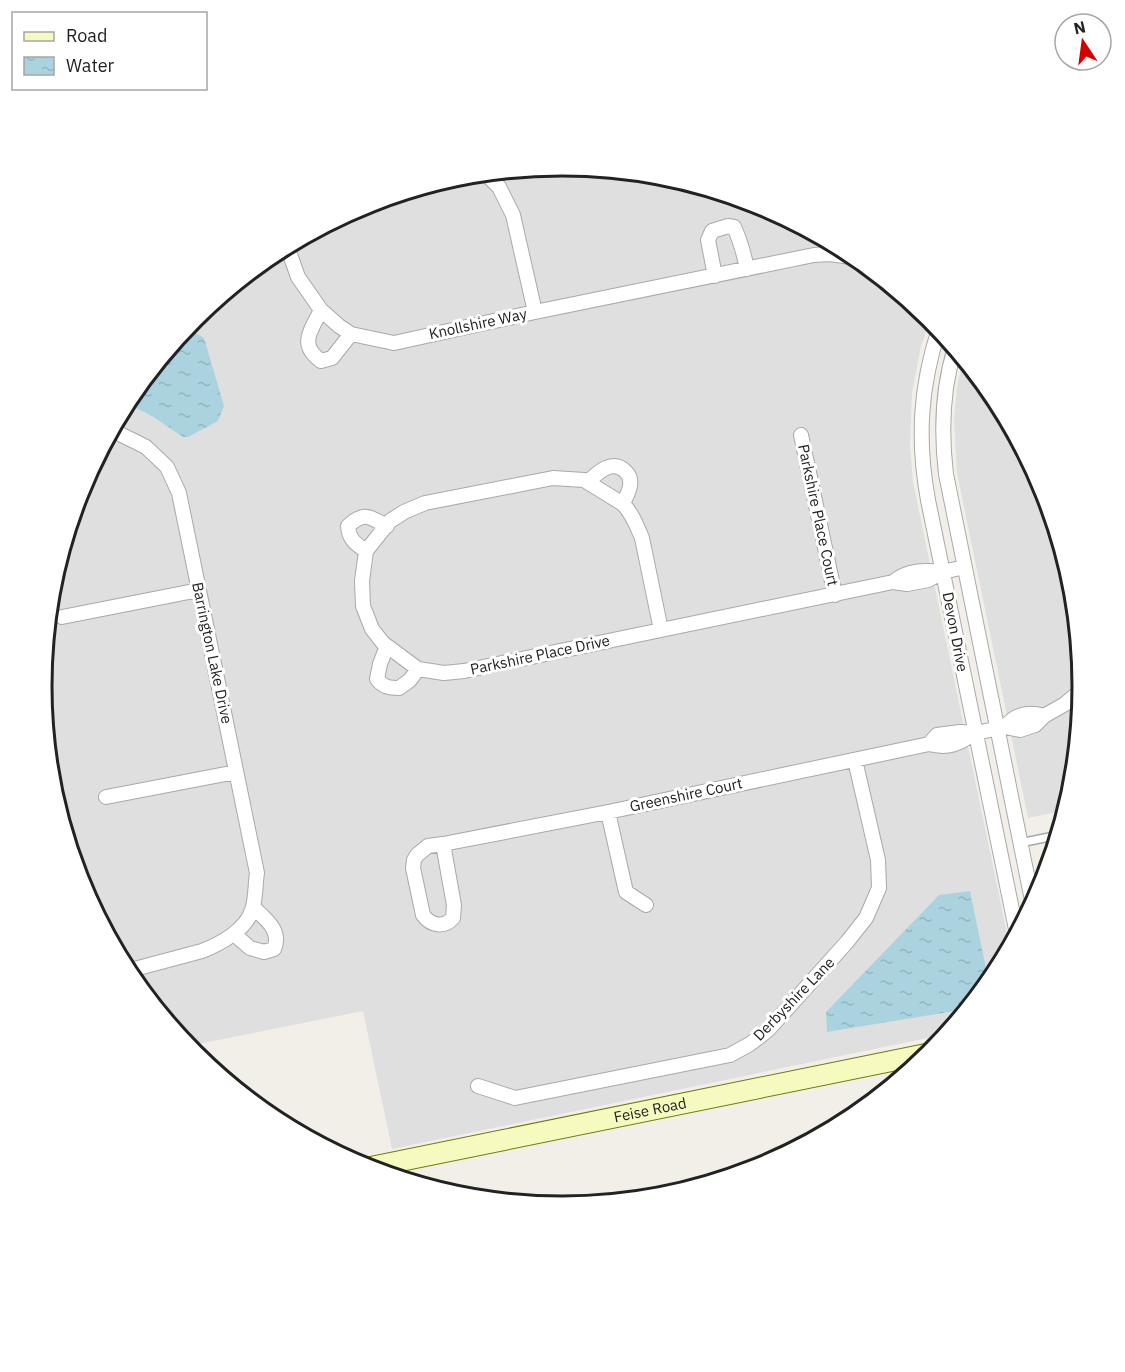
<svg xmlns="http://www.w3.org/2000/svg" width="1125" height="1372" font-family="'IBM Plex Sans',sans-serif">
	<style>
		.residential { fill: #e0dfdf }
		.water { fill: url(#water-ripples) }
		.lines { fill: none; stroke-linecap: round; stroke-linejoin: round }
		.lane-casing { stroke: #a9a9a9; stroke-width: 10 }
		.street-casing { stroke: #a9a9a9; stroke-width: 16 }
		.secondary-casing { stroke: #707d05; stroke-width: 22 }
		.lane { stroke: #fff; stroke-width: 7 }
		.street { stroke: #fff; stroke-width: 14 }
		.secondary { stroke: #f7fabf; stroke-width: 20 }
		.labels { text-anchor: middle; stroke-width: 6; stroke-linejoin: round; paint-order: stroke }
		.street-label { font-size: 15px; fill: #222; stroke: #fff }
		.rim { fill: none; stroke: #222; stroke-width: 3 }
	</style>
	<defs>
		<pattern id="water-ripples" width="26" height="14" patternUnits="userSpaceOnUse" patternTransform="scale(1.5)"><rect width="26" height="14" fill="#aad3df"/><path d="M2 4q2-2 4 0t4 0M15 11q2-2 4 0t4 0" fill="none" stroke="#92b5bf"/></pattern>
	</defs>
	<rect width="100%" height="100%" fill="#f2efe9"/>
	<path class="residential" d="M563,166L664,176L762,205L852,253L931,318L921,346L912,393L910,446L913,482L1010,948L995,975L947,1034L392,1149L363,1011L188,1046L130,975L81,885L52,787L42,686L52,584L82,486L130,397L195,318L274,253L364,205L461,175Z
		M964,358L995,397L1044,487L1073,585L1083,686L1073,788L1066,810L1028,818L957,473L954,421L957,387Z"/>
	<path class="water" d="M189,329L204,338L224,406L218,421L188,437H183L152,416L126,403L130,397L185,330Z
		M970,891L989,983L967,1009L827,1032L826,1012L939,895Z"/>
	<g class="lines">
		<g class="lane-casing">
			<path id="lane" d="M1020,843L1059,835"/>
		</g>
		<g class="street-casing">
			<path id="street" d="M485,173L499,187L513,215L535,312
				M287,246L298,277L321,310L339,326L351,334L394,343L535,312L814,255L830,254L858,258
				M715,276L708,240L712,231L728,226L734,227C740,240 744,254 747,269
				M321,310C311,331 298,344 321,361L332,358L351,334
				M939,329C920,387 917,440 928,500L1017,934
				M955,348C942,389 941,432 946,474L1033,905
				M112,430L146,447L167,467L179,493L257,873C255,885 256,899 252,910C246,930 220,944 202,951L127,971
				M801,435L835,595
				M553,478L584,480L623,504C632,513 637,526 642,538L661,630L464,671L444,673L418,669L383,643L372,629L363,606L362,581L366,551L390,521L404,512L425,503Z
				M588,482C598,472 613,458 626,472C629,475 631,480 630,485C630,491 625,498 623,504
				M366,551C356,544 349,540 348,526C365,511 369,517 387,526
				M893,582C908,570 924,570 943,572
				M62,617L199,590
				M661,630L893,582L907,584L928,580L943,572L964,567
				M387,646L380,664L377,679C383,687 389,688 399,688L410,680L418,669
				M1005,727C1015,714 1027,711 1044,716
				M929,744L937,735L960,732L975,733L1005,727L1020,730L1035,725L1044,716L1065,704L1083,689
				M106,797L236,772
				M608,812L626,892L646,905
				M443,844L428,846L417,855L414,860L413,868L423,915C431,926 444,928 453,918L454,905L443,844L608,812L929,744C948,749 959,744 975,733
				M234,934L250,948L264,952L274,949C282,930 265,919 253,907
				M478,1086L515,1098L730,1055L750,1044L768,1030L847,942L866,918L879,888L878,860L855,760"/>
		</g>
		<g class="secondary-casing">
			<g id="secondary">
				<path id="s1" d="M366,1168L931,1053"/>
			</g>
		</g>
		<use href="#lane" class="lane"/>
		<use href="#street" class="street"/>
		<use href="#secondary" class="secondary"/>
	</g>
	<g class="labels">
		<g class="street-label">
			<text transform="translate(478 324) rotate(-12)" y="5">Knollshire Way</text>
			<text transform="translate(818 515) rotate(78)" y="5">Parkshire Place Court</text>
			<text transform="translate(955 632) rotate(79)" y="5">Devon Drive</text>
			<text transform="translate(212 653) rotate(78)" y="5">Barrington Lake Drive</text>
			<text transform="translate(540 655) rotate(-12)" y="5">Parkshire Place Drive</text>
			<text transform="translate(686 795) rotate(-12)" y="5">Greenshire Court</text>
			<text transform="translate(794 999) rotate(-46)" y="5">Derbyshire Lane</text>
			<text dy="5" stroke="none"><textPath href="#s1" startOffset="290">Feise Road</textPath></text>
		</g>
	</g>
	<path d="M0 0H1125V1372H0ZM52 686a510 510 0 1 1 1020 0a510 510 0 1 1-1020 0Z" fill="#fff" fill-rule="evenodd"/>
	<path class="rim" d="M52 686a510 510 0 1 1 1020 0a510 510 0 1 1-1020 0Z"/>
	<rect x="12" y="12" width="195" height="78" fill="#ffffff" stroke="#a7a7a7" stroke-width="1.5"/>
	<rect x="24" y="32" width="30" height="9" fill="#f7fabf" stroke="#a7a7a7" stroke-width="1.5"/>
	<text x="66" y="42" font-size="18" fill="#222222">Road</text>
	<rect x="24" y="57" width="30" height="18" fill="url(#water-ripples)" stroke="#a7a7a7" stroke-width="1.5"/>
	<text x="66" y="72" font-size="18" fill="#222222">Water</text>
	<g transform="translate(1083 42) rotate(347)"><circle r="28" fill="#ffffff" stroke="#a7a7a7" stroke-width="1.5"/>
	<path d="M0-4.5L10 22L0 15L-10 22Z" fill="#d40000"/>
	<text y="-9" font-size="16" font-weight="bold" text-anchor="middle" fill="#222222">N</text>
	</g>
</svg>
